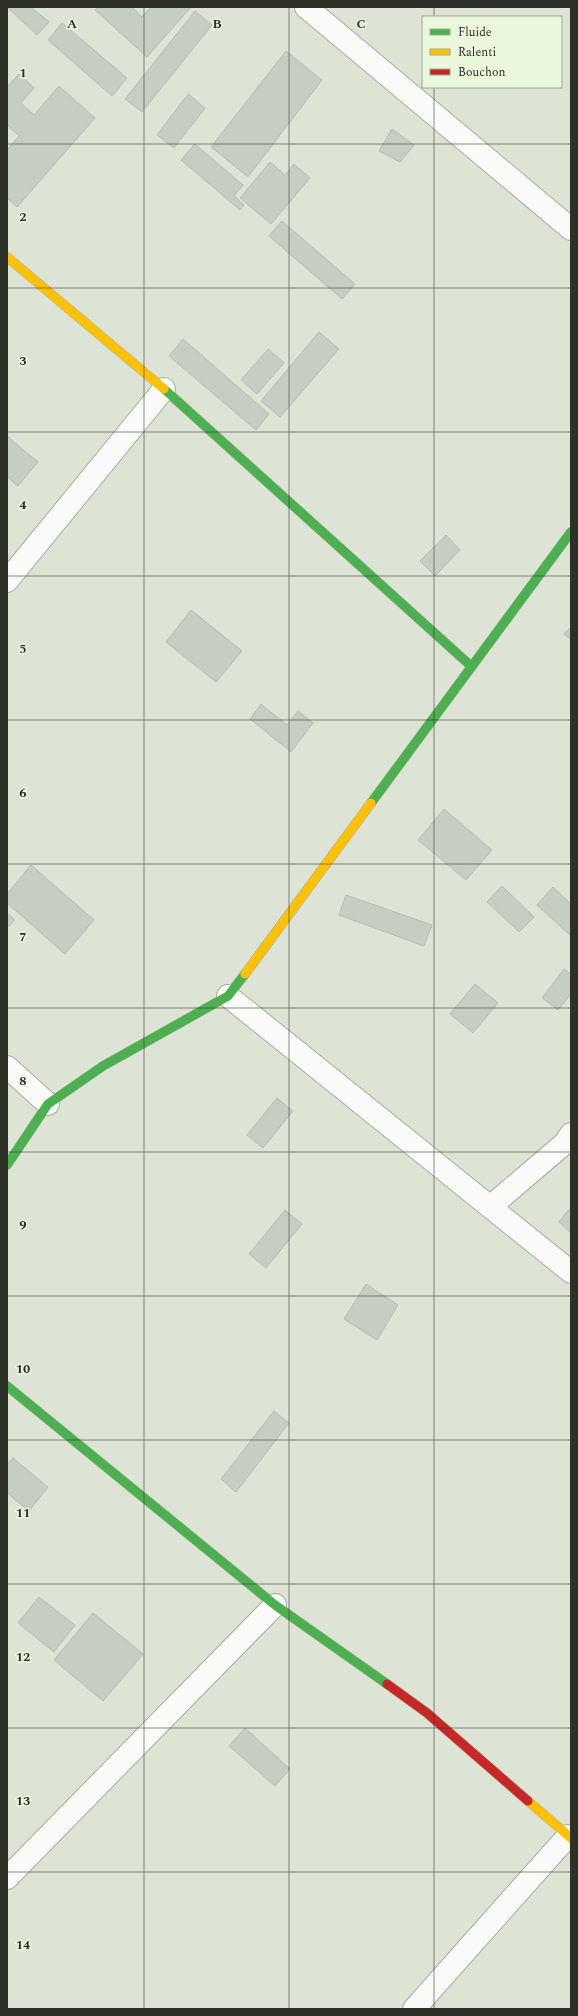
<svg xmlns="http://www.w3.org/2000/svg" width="578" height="2016" font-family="Spectral,serif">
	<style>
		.building { fill: #c6cec4; stroke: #b4bcb3 }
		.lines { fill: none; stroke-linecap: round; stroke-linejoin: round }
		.street-casing { stroke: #a7aca1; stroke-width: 24 }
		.fast-casing { stroke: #a7aca1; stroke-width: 10 }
		.slow-casing { stroke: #a7aca1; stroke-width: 10 }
		.jam-casing { stroke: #a7aca1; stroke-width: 10 }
		.street { stroke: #fafbf9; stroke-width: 22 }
		.fast { stroke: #4caf50; stroke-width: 9 }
		.slow { stroke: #ffc107; stroke-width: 9 }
		.jam { stroke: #c62828; stroke-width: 9 }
		.grid { fill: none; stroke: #2c3027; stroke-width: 1; stroke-opacity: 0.55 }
		.grid-label { font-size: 13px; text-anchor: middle; font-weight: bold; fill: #2c3027; stroke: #ebf7dd; stroke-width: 3; stroke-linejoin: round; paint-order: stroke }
	</style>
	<rect width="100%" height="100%" fill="#dde4d6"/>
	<path class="building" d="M7,7H31L49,22L37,35Z
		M98,7H132L142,17L151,7H191L147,57L95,10Z
		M195,11L212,25L142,112L125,99Z
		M62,23L127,78L112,96L48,40Z
		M286,51L322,80L248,177L211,147Z
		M19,74L34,88L21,103L34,115L59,86L95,118L17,207L7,198V150L19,136L7,125V87Z
		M188,94L205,108L174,148L157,135Z
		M392,129L414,145L400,162L379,151Z
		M195,144L243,185L234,196L244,205L240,210L181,160Z
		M270,162L285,175L294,164L310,178L271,224L240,198Z
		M282,221L355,284L342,299L269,236Z
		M319,332L339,349L280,417L261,401Z
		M183,339L269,414L256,430L169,356Z
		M268,349L284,363L257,394L241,380Z
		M7,436L38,462L18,486L7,477Z
		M446,535L460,550L435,576L420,561Z
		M191,610L242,651L216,682L166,642Z
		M571,627V640L564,634Z
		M261,704L287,725L298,711L313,723L291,752L250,719Z
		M444,809L492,850L466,880L418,840Z
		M31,865L94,920L65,954L7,903V894Z
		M502,886L534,917L519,932L487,902Z
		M553,887L571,904V936L537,905Z
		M346,895L432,925L424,946L339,915Z
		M7,913L15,920L7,928Z
		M564,969L571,974V994L558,1010L542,998Z
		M475,984L498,1003L473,1033L450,1014Z
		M277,1098L293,1111L263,1148L247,1135Z
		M571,1207V1233L559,1222Z
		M285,1210L302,1224L266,1268L249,1254Z
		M366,1284L398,1305L377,1340L344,1319Z
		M274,1411L289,1423L236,1492L221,1479Z
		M13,1458L48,1487L29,1511L7,1493V1465Z
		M39,1597L75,1625L54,1652L18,1623Z
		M93,1613L143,1654L103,1701L54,1660Z
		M245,1728L290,1769L275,1786L229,1746Z"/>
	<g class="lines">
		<g class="street-casing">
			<path id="street" d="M306,7L571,229
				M7,581L164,389
				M228,996L571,1272
				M7,1067L48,1104
				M490,1207L565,1143L571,1134
				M7,1878L275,1605
				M414,2009L568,1836"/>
		</g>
		<g class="fast-casing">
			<path id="fast" d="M164,389L471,666
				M371,803L571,532
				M7,1165L48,1104L103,1066L228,996L245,974
				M7,1386L275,1605L387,1684"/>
		</g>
		<g class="slow-casing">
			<path id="slow" d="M7,257L164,389
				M245,974L371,803
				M528,1801L571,1838"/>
		</g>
		<g class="jam-casing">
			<path id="jam" d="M387,1684L427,1713L528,1801"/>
		</g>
		<use href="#street" class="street"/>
		<use href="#fast" class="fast"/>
		<use href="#slow" class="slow"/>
		<use href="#jam" class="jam"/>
	</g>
	<path class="grid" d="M144,7V2009M289,7V2009M434,7V17M434,87V2009M7,144H571M7,288H571M7,432H571M7,576H571M7,720H571M7,864H571M7,1008H571M7,1152H571M7,1296H571M7,1440H571M7,1584H571M7,1728H571M7,1872H571"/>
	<g class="grid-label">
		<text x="72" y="28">A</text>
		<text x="217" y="28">B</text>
		<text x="361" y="28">C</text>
		<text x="23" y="77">1</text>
		<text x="23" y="221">2</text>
		<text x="23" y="365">3</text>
		<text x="23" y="509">4</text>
		<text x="23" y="653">5</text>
		<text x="23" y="797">6</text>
		<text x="23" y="941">7</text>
		<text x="23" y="1085">8</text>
		<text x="23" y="1229">9</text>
		<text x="23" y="1373">10</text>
		<text x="23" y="1517">11</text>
		<text x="23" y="1661">12</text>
		<text x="23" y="1805">13</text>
		<text x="23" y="1949">14</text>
	</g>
	<rect width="578" height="2016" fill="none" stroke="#2c3027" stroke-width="16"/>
	<rect x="422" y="16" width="140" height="72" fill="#ebf7dd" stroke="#9fa794"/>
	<rect x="430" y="29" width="20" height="6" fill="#4caf50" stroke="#9fa794"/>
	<text x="458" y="36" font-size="12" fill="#2c3027">Fluide</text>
	<rect x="430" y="49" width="20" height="6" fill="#ffc107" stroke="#9fa794"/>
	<text x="458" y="56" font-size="12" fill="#2c3027">Ralenti</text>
	<rect x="430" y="69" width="20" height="6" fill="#c62828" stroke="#9fa794"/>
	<text x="458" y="76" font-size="12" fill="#2c3027">Bouchon</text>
</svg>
